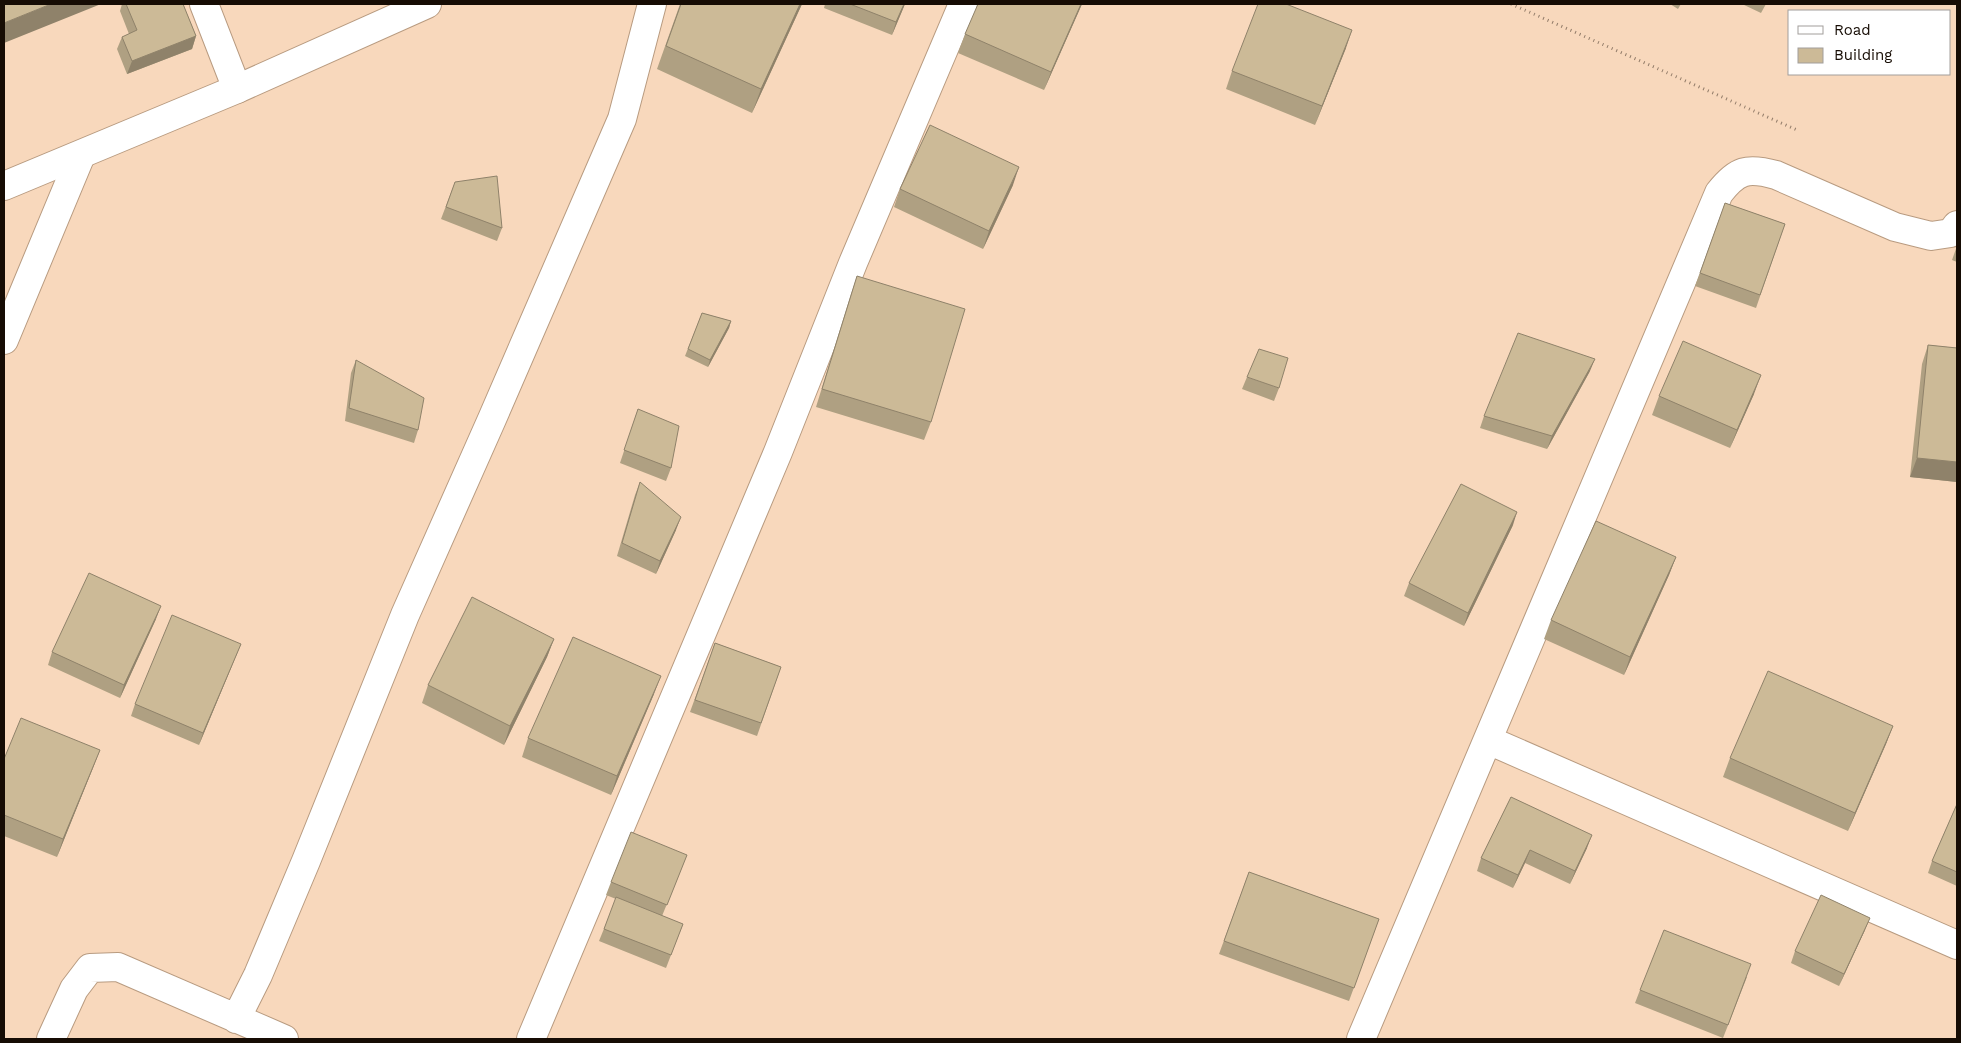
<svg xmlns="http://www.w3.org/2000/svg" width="1961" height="1043" font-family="'Work Sans',sans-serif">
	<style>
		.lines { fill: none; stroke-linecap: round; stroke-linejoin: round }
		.minor-casing { stroke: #b89b80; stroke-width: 30 }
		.secondary-casing { stroke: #b89b80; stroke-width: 30 }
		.path { stroke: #927c69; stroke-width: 3; stroke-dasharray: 1 4; stroke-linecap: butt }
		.minor { stroke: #fff; stroke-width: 28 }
		.secondary { stroke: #fff; stroke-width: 28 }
		.wall { fill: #afa082 }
		.shaded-wall { fill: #8f826a }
		.building { fill: #ccba97; stroke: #8f826a }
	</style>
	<rect width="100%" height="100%" fill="#f8d8bc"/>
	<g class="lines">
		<g class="minor-casing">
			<path id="minor" d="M204,4L237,89
				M4,340L81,155
				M1488,740L1957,945
				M236,1019L258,975L306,861L405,615L492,419L622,119L652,4
				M51,1039L74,989L90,968L118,967L284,1039
				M531,1039L778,452L853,263L963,4
				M1361,1039L1719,193C1737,170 1747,167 1776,175L1895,227L1931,236L1951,233L1957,225"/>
		</g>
		<g class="secondary-casing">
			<path id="secondary" d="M4,186L237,89L427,4"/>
		</g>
		<path class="path" d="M1511,4L1797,130"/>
		<use href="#minor" class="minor"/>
		<use href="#secondary" class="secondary"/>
	</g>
	<path class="wall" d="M122,4H183L196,36L192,49L127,74L117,49L122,37L129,34L120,11Z
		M680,4H802L752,113L657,69Z
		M825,4H905L892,35L824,8Z
		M1082,4L1044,90L958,53L965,34Z
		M1670,4H1681L1678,9Z
		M1742,4H1766L1761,13Z
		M1346,48L1315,125L1226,89L1232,71Z
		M455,182L502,228L497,241L441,219Z
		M1013,185L983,249L894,207L900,189Z
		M1725,203L1785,224L1756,308L1695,286Z
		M1957,246V262L1952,260Z
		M857,276L931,422L924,440L816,407L851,294Z
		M702,313L731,321L729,328L708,367L685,356Z
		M1928,345L1957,348V482L1910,477L1922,364Z
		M356,360L418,430L414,443L345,421L351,373Z
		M1590,371L1547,449L1480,428L1484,416Z
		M1247,377L1279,388L1274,401L1242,389Z
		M1754,394L1730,448L1652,415L1659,396Z
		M638,409L671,468L666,481L620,463Z
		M640,482L676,530L656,574L617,556L635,495Z
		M1513,525L1464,626L1404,596L1409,583Z
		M1676,557L1669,575L1624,675L1544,639L1551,620Z
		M156,619L120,698L48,665L52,652Z
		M554,639L547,657L504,745L422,703L428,685Z
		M715,643L781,667L757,736L690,712Z
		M241,644L199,745L131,716L135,704Z
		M654,694L611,795L522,757L528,738Z
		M1893,726L1886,744L1848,831L1723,777L1730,758Z
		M100,750L57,857L4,836V759Z
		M1511,797L1587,848L1570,884L1525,863L1513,888L1477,871L1481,858Z
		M1957,804V886L1928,873L1932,861Z
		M687,855L662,916L683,924L666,968L599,941L616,899L606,895L611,882Z
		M1249,872L1379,919L1349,1001L1219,954Z
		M1865,930L1839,986L1791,963L1795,951Z
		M1747,977L1723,1038L1635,1003L1640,990Z"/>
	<path class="shaded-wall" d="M51,4H101L4,43V23Z
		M800,4H802L752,113L761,89Z
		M904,4H905L892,35L896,22Z
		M1081,4H1082L1044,90L1051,72Z
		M1352,30L1346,48L1315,125L1322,106Z
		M196,36L192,49L127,74L132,61Z
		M1019,167L1013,185L983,249L989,231Z
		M731,321L729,328L708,367L710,360Z
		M1595,359L1590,371L1547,449L1552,436Z
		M1761,375L1754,394L1730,448L1737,430Z
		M1917,458L1957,462V482L1910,477Z
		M1517,512L1513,525L1464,626L1468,613Z
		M681,517L676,530L656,574L660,561Z
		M1676,557L1669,575L1624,675L1630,657Z
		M161,606L156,619L120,698L124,685Z
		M554,639L547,657L504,745L510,726Z
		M241,644L236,656L199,745L203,733Z
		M661,676L654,694L611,795L617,776Z
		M1893,726L1886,744L1848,831L1855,813Z
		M100,750L93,768L57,857L63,839Z
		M1592,835L1587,848L1570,884L1575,871Z
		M1530,850L1525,863L1513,888L1518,875Z
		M1870,918L1865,930L1839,986L1844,974Z"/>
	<path class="building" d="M4,4H51L4,23Z
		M126,4H183L196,36L132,61L122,37L137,30Z
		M681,4H800L761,89L666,46Z
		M850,4H904L896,22Z
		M978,4H1081L1051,72L965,34Z
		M1258,4H1286L1352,30L1322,106L1232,71Z
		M930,125L1019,167L989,231L900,189Z
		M497,176L502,228L446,207L455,182Z
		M1725,203L1785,224L1760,295L1700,273Z
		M857,276L965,309L931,422L822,389Z
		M702,313L731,321L710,360L688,349Z
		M1518,333L1595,359L1552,436L1484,416Z
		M1683,341L1761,375L1737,430L1659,396Z
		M1928,345L1957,348V462L1917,458Z
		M1259,349L1288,358L1279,388L1247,377Z
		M356,360L424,398L418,430L349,408Z
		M638,409L679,426L671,468L624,450Z
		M640,482L681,517L660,561L622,543Z
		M1461,484L1517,512L1468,613L1409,583Z
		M1596,521L1676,557L1630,657L1551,620Z
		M89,573L161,606L124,685L52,652Z
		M472,597L554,639L510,726L428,685Z
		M172,615L241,644L203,733L135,704Z
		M573,637L661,676L617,776L528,738Z
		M715,643L781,667L761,723L695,700Z
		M1768,671L1893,726L1855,813L1730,758Z
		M21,718L100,750L63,839L4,815V759Z
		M1511,797L1592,835L1575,871L1530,850L1518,875L1481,858Z
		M1957,804V872L1932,861Z
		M631,832L687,855L667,905L611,882Z
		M1249,872L1379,919L1354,988L1224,941Z
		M1821,895L1870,918L1844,974L1795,951Z
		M616,897L683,924L671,955L604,929Z
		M1664,930L1751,964L1728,1025L1640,990Z"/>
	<rect width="1961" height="1043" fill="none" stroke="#160c04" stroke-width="10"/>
	<rect x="1788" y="10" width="162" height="65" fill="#ffffff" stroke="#a29e9b"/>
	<rect x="1798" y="26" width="25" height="8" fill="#ffffff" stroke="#a29e9b"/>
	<text x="1834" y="35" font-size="15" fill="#160c04">Road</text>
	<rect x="1798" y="48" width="25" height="15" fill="#ccba97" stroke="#a29e9b"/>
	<text x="1834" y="60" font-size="15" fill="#160c04">Building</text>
</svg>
